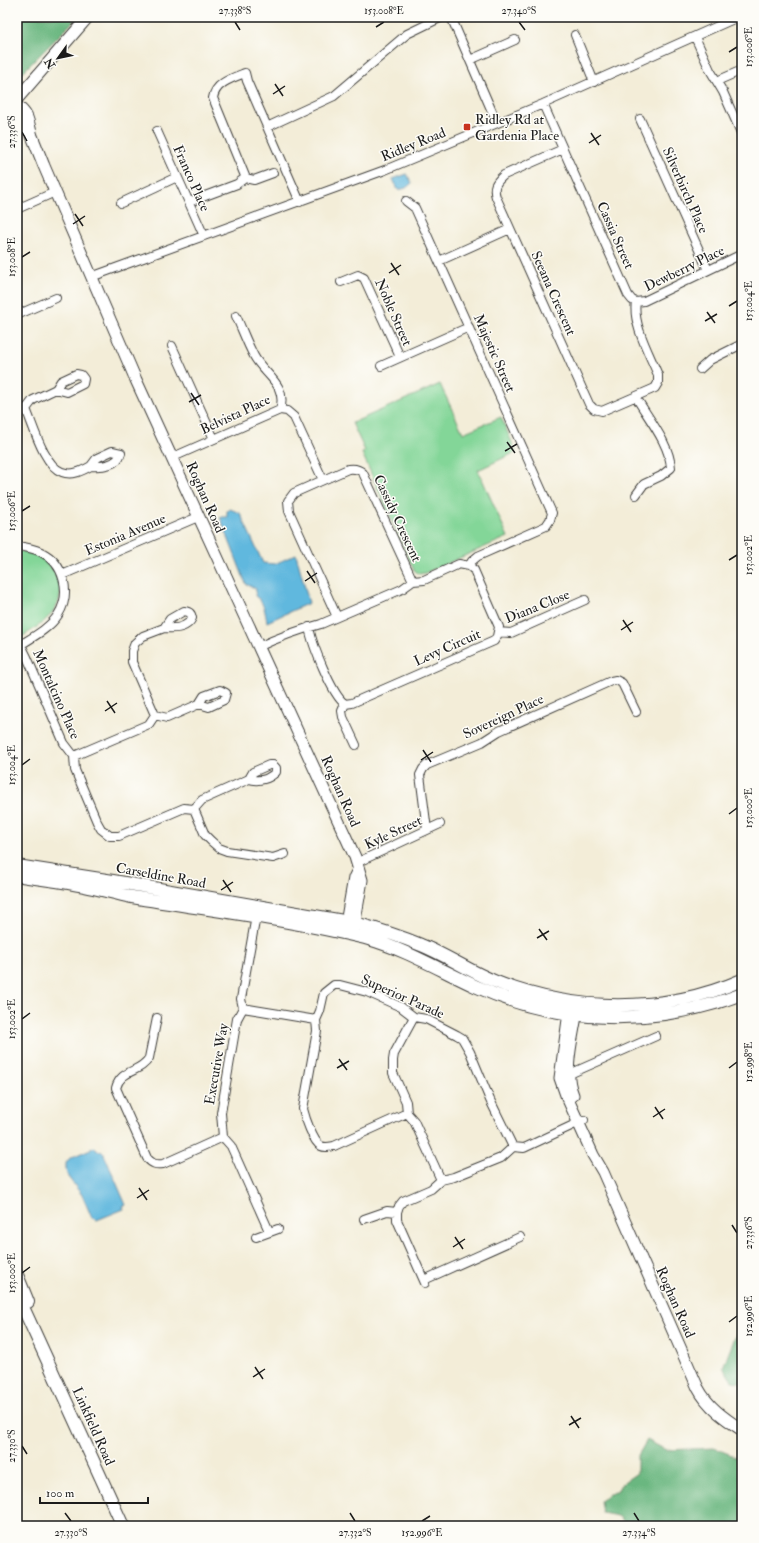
<svg xmlns="http://www.w3.org/2000/svg" width="759" height="1543" font-family="'IM FELL Double Pica',serif">
	<style>
		.green { fill: #83d698; stroke: #50795a }
		.forest { fill: #6ab780; stroke: #436a4e }
		.water { fill: #61b8de; stroke: #3e6a7d }
		.lines { fill: none; stroke-linecap: round; stroke-linejoin: round }
		.street-casing { stroke: #3c3b38; stroke-width: 10 }
		.secondary-casing { stroke: #3c3b38; stroke-width: 13 }
		.primary-casing { stroke: #3c3b38; stroke-width: 14 }
		.street { stroke: #fff; stroke-width: 8 }
		.secondary { stroke: #fff; stroke-width: 11 }
		.primary { stroke: #fff; stroke-width: 12 }
		.ticks { fill: none; stroke: #1c1c1c; stroke-width: 1.5 }
		.poi-dot { fill: #c8321e; stroke: #fdfcf7; stroke-width: 1.5 }
		.labels { text-anchor: middle; stroke-width: 3; stroke-linejoin: round; paint-order: stroke }
		.poi-label { font-size: 14px; fill: #1c1c1c; stroke: #fdfcf7; text-anchor: start }
		.street-label { font-size: 14px; fill: #1c1c1c; stroke: #fdfcf7 }
		.neatline { fill: none; stroke: #1c1c1c; stroke-width: 1.5 }
		.ticks-label { font-size: 10px; text-anchor: middle; fill: #1c1c1c }
	</style>
	<rect width="100%" height="100%" fill="#fdfcf7"/>
	<filter id="ink" filterUnits="userSpaceOnUse"><feTurbulence type="fractalNoise" baseFrequency=".025" numOctaves="2"/><feDisplacementMap in="SourceGraphic" scale="8" xChannelSelector="R" yChannelSelector="G"/><feConvolveMatrix kernelMatrix="1 2 1 2 8 2 1 2 1" color-interpolation-filters="sRGB"/></filter>
	<filter id="wash" filterUnits="userSpaceOnUse"><feTurbulence type="fractalNoise" baseFrequency=".012" numOctaves="4" result="noise"/><feDisplacementMap in="SourceGraphic" scale="16" xChannelSelector="R" yChannelSelector="G"/><feGaussianBlur stdDeviation="0.9" result="paint"/><feColorMatrix in="noise" values="0 0 0 0 0 0 0 0 0 0 0 0 0 0 0 0 0 1.4 0 .05"/><feComposite in="paint" operator="in"/></filter>
	<g filter="url(#wash)">
		<rect width="100%" height="100%" fill="#f3edd8"/>
		<path class="green" d="M440,384L463,433L501,417L516,452L478,470L508,537L425,573L419,574L414,570L362,453L365,451L352,423Z
			M17,551C43,550 69,576 58,603C51,620 32,630 17,640Z"/>
		<path class="forest" d="M17,17H78L17,78Z
			M742,1320V1383L732,1381L723,1367Z
			M647,1440L666,1450L714,1448L742,1459V1526H629L618,1516L602,1513L600,1501L609,1493L617,1492L621,1484L637,1473V1457Z"/>
		<path class="water" d="M407,174L412,183L406,188L398,190L393,179Z
			M230,509L240,513L263,563L275,564L296,554L309,603L267,622C265,612 264,601 255,596L256,589L246,584L220,517H227V511Z
			M95,1147L96,1150L103,1152L126,1205L123,1206L124,1209L97,1220L92,1218L82,1195L68,1177L66,1170V1163L70,1158Z"/>
	</g>
	<g filter="url(#ink)">
		<g class="lines">
			<g class="street-casing">
				<path id="street" d="M451,17L497,123
					M575,35L594,82
					M695,37L710,70L723,92L742,135
					M470,60L515,40
					M717,81L742,70
					M543,104L628,295L632,300L636,302C632,324 650,355 658,375V383L655,388L602,411L594,409L589,404L496,197C493,187 495,183 504,175L563,149
					M640,119L708,270
					M267,127L334,96L407,34L442,17
					M157,131L204,236
					M245,178L254,180L273,173
					M406,201L415,208L552,513L550,520L546,526L478,556L472,561L469,566
					M189,202L237,184L245,178V176L213,98C215,83 232,78 245,73L247,81L300,202
					M121,203L177,177
					M17,209L55,192
					M439,261L510,229
					M91,277L385,170L543,104L738,17
					M341,282L358,275L364,278L400,357
					M636,302L644,301L742,254
					M17,315L56,298
					M172,346L214,439
					M381,366L469,327
					M700,369L710,360L742,344
					M76,374L81,375L84,379L83,384L67,392L56,389L61,381Z
					M636,397C648,418 670,444 671,468L661,476L644,484L636,495
					M17,408L26,409L33,400L56,389
					M26,409C33,425 44,466 62,472C72,476 82,471 91,466
					M280,410L287,411L294,417L323,480
					M112,451L121,453C118,465 102,467 91,466L97,458Z
					M171,458L280,410C288,384 264,375 254,356C247,343 242,329 236,316
					M17,546C25,547 33,548 41,552C64,563 72,593 58,615C49,629 31,638 17,647
					M62,575L198,517
					M184,611C190,612 191,613 192,618C187,629 174,629 164,628L170,619Z
					M337,617L289,511L288,501L294,493L348,469C354,468 359,469 363,473L413,581
					M498,632L511,633L585,600
					M21,645L27,657L64,743L74,756L149,724L155,715L167,718L199,704
					M258,647C279,637 299,630 321,624L402,589L413,581L424,580L459,564L469,566L474,570L499,627L497,636L494,641L352,703L345,704C332,695 312,644 309,627
					M220,690L226,693L224,700L209,707L199,704L204,696Z
					M345,704L342,711L343,717L356,745
					M155,715L132,662V651L135,643L143,636L164,628
					M74,756L75,770L97,822L101,829L110,836H119L184,808L194,809L202,800L249,779
					M269,765H273L276,768V772C269,779 259,782 249,779L253,772Z
					M194,809L205,835L211,841L219,848L227,851L273,858L285,854
					M427,830L420,775L423,769L427,765L482,742L499,731L611,681L616,680L622,683L636,712
					M356,863L440,824
					M256,916L241,999L243,1008L237,1019L221,1113L223,1137L231,1146L269,1231
					M243,1008L316,1020
					M414,1017L394,1054L393,1060V1073L406,1102L407,1113L414,1121L441,1180
					M157,1018L149,1058C140,1073 121,1069 116,1088L147,1158C152,1164 156,1165 163,1164L223,1137
					M565,1076L656,1036
					M407,1113L334,1146C329,1147 325,1148 321,1146C313,1142 305,1117 303,1109L317,1031L316,1020L320,1011L324,993L334,985H340L367,992L401,1007L414,1017L426,1019L457,1035L462,1038L470,1052L490,1100L513,1147
					M364,1219L387,1211L397,1212
					M256,1237L278,1229
					M424,1280L520,1237
					M425,1283L397,1220V1212L399,1206L403,1201L431,1189L441,1180L454,1177L501,1158L513,1147L524,1148L584,1120"/>
			</g>
			<g class="secondary-casing">
				<path id="secondary" d="M17,99L88,17
					M17,106C30,115 28,124 32,136C36,146 40,156 44,166L136,380L355,857L362,880L353,932
					M17,121L23,124L31,134
					M345,929L354,878L358,870
					M570,1005L560,1078L566,1095L593,1155L603,1172L698,1388C708,1407 724,1418 742,1430
					M573,1095C563,1071 572,1041 576,1016"/>
			</g>
			<g class="primary-casing">
				<path id="primary" d="M17,866L113,881L355,923C377,929 400,936 421,945C446,955 469,971 494,981C572,1013 664,1014 742,980
					M17,875C39,879 62,881 84,886C100,889 116,894 132,897C209,910 288,919 365,938C405,949 438,969 475,986C559,1025 656,1027 742,994
					M17,1275L28,1302
					M17,1294L123,1526"/>
			</g>
			<use href="#street" class="street"/>
			<use href="#secondary" class="secondary"/>
			<use href="#primary" class="primary"/>
		</g>
	</g>
	<path class="ticks" d="M235,22L240,30M519,22L525,30M376,27L384,22M729,52L737,47M275,84L283,96M273,94L285,86M22,132L27,141M591,133L599,145M589,143L601,135M75,214L83,226M73,224L85,216M22,257L30,252M391,263L399,275M389,273L401,265M729,306L737,301M707,312L715,323M705,321L717,314M191,393L199,405M189,402L201,395M507,442L515,453M505,451L517,444M22,511L30,506M729,560L737,555M307,571L315,583M305,581L317,573M623,620L631,632M621,630L633,622M107,701L115,713M105,711L117,703M423,750L431,762M421,760L433,752M22,765L30,759M729,814L737,808M223,880L231,892M221,890L233,882M539,929L547,940M537,938L549,931M22,1019L30,1013M339,1059L347,1070M337,1068L349,1061M729,1068L737,1062M655,1107L663,1119M653,1117L665,1109M139,1188L147,1200M137,1198L149,1190M732,1225L737,1233M455,1237L463,1249M453,1247L465,1239M22,1273L30,1267M729,1322L737,1316M255,1367L263,1379M253,1377L265,1369M571,1416L579,1428M569,1425L581,1418M22,1446L27,1454M65,1513L71,1521M350,1513L355,1521M634,1513L639,1521M422,1521L430,1516"/>
	<rect class="poi-dot" x="463" y="123" width="8" height="8" rx="2"/>
	<g class="labels">
		<g class="poi-label">
			<text x="475" y="124">Ridley Rd at<tspan x="475" dy="16">Gardenia Place</tspan></text>
		</g>
		<g class="street-label">
			<text transform="translate(413 144) rotate(-22)" y="5">Ridley Road</text>
			<text transform="translate(192 178) rotate(66)" y="5">Franco Place</text>
			<text transform="translate(686 190) rotate(66)" y="5">Silverbirch Place</text>
			<text transform="translate(616 235) rotate(66)" y="5">Cassia Street</text>
			<text transform="translate(684 268) rotate(-26)" y="5">Dewberry Place</text>
			<text transform="translate(554 293) rotate(66)" y="5">Seeana Crescent</text>
			<text transform="translate(394 312) rotate(66)" y="5">Noble Street</text>
			<text transform="translate(495 353) rotate(66)" y="5">Majestic Street</text>
			<text transform="translate(235 414) rotate(-25)" y="5">Belvista Place</text>
			<text transform="translate(206 497) rotate(66)" y="5">Roghan Road</text>
			<text transform="translate(398 518) rotate(65)" y="5">Cassidy Crescent</text>
			<text transform="translate(125 534) rotate(-23)" y="5">Estonia Avenue</text>
			<text transform="translate(537 606) rotate(-22)" y="5">Diana Close</text>
			<text transform="translate(447 647) rotate(-24)" y="5">Levy Circuit</text>
			<text transform="translate(57 694) rotate(66)" y="5">Montalcino Place</text>
			<text transform="translate(503 716) rotate(-25)" y="5">Sovereign Place</text>
			<text transform="translate(341 791) rotate(66)" y="5">Roghan Road</text>
			<text transform="translate(393 832) rotate(-25)" y="5">Kyle Street</text>
			<text transform="translate(161 875) rotate(10)" y="5">Carseldine Road</text>
			<text transform="translate(403 996) rotate(24)" y="5">Superior Parade</text>
			<text transform="translate(216 1064) rotate(-80)" y="5">Executive Way</text>
			<text transform="translate(676 1302) rotate(66)" y="5">Roghan Road</text>
			<text transform="translate(94 1426) rotate(66)" y="5">Linkfield Road</text>
		</g>
	</g>
	<rect width="759" height="1543" fill="none" stroke="#fdfcf7" stroke-width="44"/>
	<g transform="translate(58 58) rotate(237)" stroke="#fdfcf7" stroke-width="3" paint-order="stroke">
	<path d="M0-3L7 15L0 10L-7 15Z" fill="#1c1c1c"/>
	<text y="-6" font-size="11" font-weight="bold" text-anchor="middle" fill="#1c1c1c">N</text>
	</g>
	<path d="M40 1497v6h108v-6" fill="none" stroke="#1c1c1c" stroke-width="2"/>
	<text x="46" y="1497" font-size="12" fill="#1c1c1c" stroke="#fdfcf7" stroke-width="3" paint-order="stroke">100 m</text>
	<rect x="22" y="22" width="715" height="1499" class="neatline"/>
	<g class="ticks-label">
		<text x="235" y="14">27.338°S</text>
		<text x="384" y="14">153.008°E</text>
		<text x="519" y="14">27.340°S</text>
		<text transform="translate(748 47) rotate(-90)" y="4">153.006°E</text>
		<text transform="translate(11 132) rotate(-90)" y="4">27.336°S</text>
		<text transform="translate(11 257) rotate(-90)" y="4">153.008°E</text>
		<text transform="translate(748 301) rotate(-90)" y="4">153.004°E</text>
		<text transform="translate(11 511) rotate(-90)" y="4">153.006°E</text>
		<text transform="translate(748 555) rotate(-90)" y="4">153.002°E</text>
		<text transform="translate(11 765) rotate(-90)" y="4">153.004°E</text>
		<text transform="translate(748 808) rotate(-90)" y="4">153.000°E</text>
		<text transform="translate(11 1019) rotate(-90)" y="4">153.002°E</text>
		<text transform="translate(748 1062) rotate(-90)" y="4">152.998°E</text>
		<text transform="translate(748 1233) rotate(-90)" y="4">27.336°S</text>
		<text transform="translate(11 1273) rotate(-90)" y="4">153.000°E</text>
		<text transform="translate(748 1316) rotate(-90)" y="4">152.996°E</text>
		<text transform="translate(11 1446) rotate(-90)" y="4">27.330°S</text>
		<text x="71" y="1536">27.330°S</text>
		<text x="355" y="1536">27.332°S</text>
		<text x="422" y="1536">152.996°E</text>
		<text x="639" y="1536">27.334°S</text>
	</g>
</svg>
